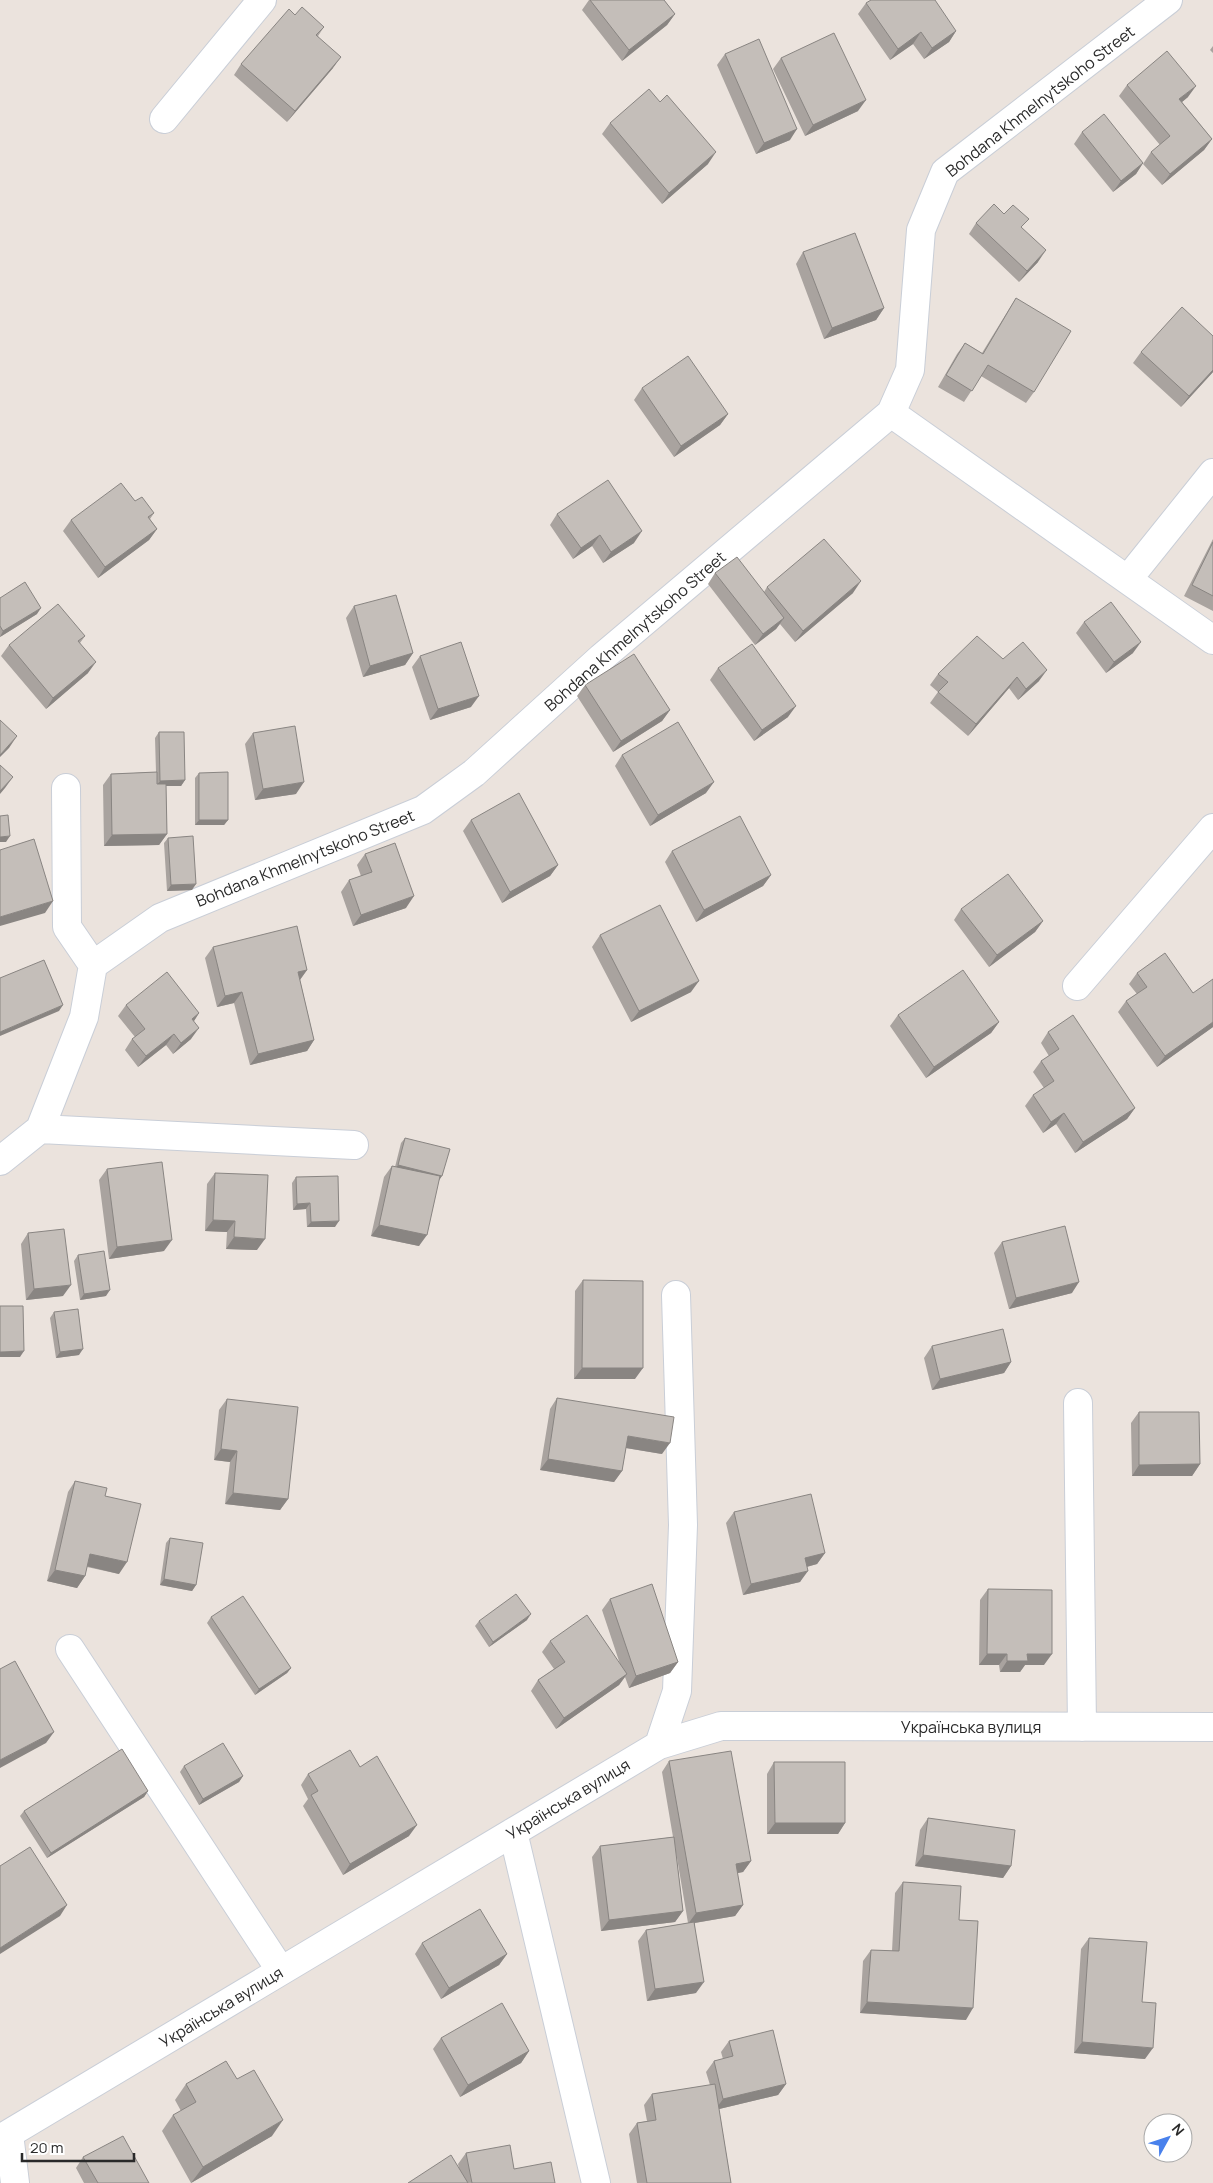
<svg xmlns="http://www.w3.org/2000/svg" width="1213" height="2183" font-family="Manrope,sans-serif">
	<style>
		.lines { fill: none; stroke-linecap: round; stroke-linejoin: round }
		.minor-casing { stroke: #c9ced7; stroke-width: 30 }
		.minor { stroke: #fff; stroke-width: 28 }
		.wall { fill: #a9a39f }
		.shaded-wall { fill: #898582 }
		.building { fill: #c4beb9; stroke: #898582 }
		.labels { text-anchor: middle; stroke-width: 4; stroke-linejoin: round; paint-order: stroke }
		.street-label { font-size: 16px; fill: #2a2a2a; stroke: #fff }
	</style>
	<rect width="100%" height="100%" fill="#ebe3dd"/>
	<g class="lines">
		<g class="minor-casing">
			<path id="minor" d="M164,119L262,0
				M891,413L1213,640
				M1128,579L1213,473
				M66,788L67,927L93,965
				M1077,986L1213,828
				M40,1129L354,1145
				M0,1161L40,1129L84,1017L93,965L160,918L423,810L474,773L601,658L891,413L910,370L921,230L945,172L1168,0
				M1078,1403L1082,1727
				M70,1649L281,1971
				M659,1745L677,1691L683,1525L676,1295
				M513,1832L596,2183
				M9,2134L15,2183
				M0,2139L659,1745L721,1726L1213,1727"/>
		</g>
		<use href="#minor" class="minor"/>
	</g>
	<path class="wall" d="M589,0H664L675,14L667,25L622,61L582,10Z
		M866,3L956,31L949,42L924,59L913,44L890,60L858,14Z
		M295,15L324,27L318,36L333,68L287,122L234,75L241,64Z
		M1213,46V53L1210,50Z
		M725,54L790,140L756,154L717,65Z
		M781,58L858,111L805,136L773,69Z
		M1127,85L1188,97L1182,102L1212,139L1204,150L1162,185L1143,164L1151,152L1160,145L1119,96Z
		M660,102L708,164L662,204L602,134L610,123Z
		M1082,132L1143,163L1136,174L1113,192L1074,144Z
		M1004,214L1022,228L1038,262L1019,282L969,234L976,223Z
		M803,252L884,308L876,320L824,339L796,264Z
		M1016,298L1034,392L1026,403L981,376L964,402L938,387L957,354L965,343L982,353L1009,309Z
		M1141,352L1213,372L1181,407L1133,363Z
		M642,388L728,414L720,425L674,457L634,400Z
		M135,501L154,513L150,519L157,529L149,540L98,578L63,531L71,520Z
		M557,514L634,543L603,563L592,546L573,559L550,525Z
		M1213,539V611L1184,596Z
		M715,573L764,592L767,587L853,593L795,642L780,624L776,629L755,645L708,584Z
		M0,598L37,614L0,637Z
		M354,606L413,653L405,665L363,677L346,618Z
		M1084,622L1133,653L1106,673L1076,633Z
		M85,636L80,643L88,673L46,709L1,656L9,645Z
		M420,656L471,707L430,720L412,667Z
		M1003,659L1039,681L1018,700L1009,688L968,736L930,703L938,692L930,685L938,674Z
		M718,668L788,717L754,741L710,680Z
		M585,685L670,710L662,721L613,752L577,696Z
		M159,732L185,780L181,786H166L167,834L159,845L104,846L103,785L111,774L156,772L155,738Z
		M253,733L296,794L255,800L245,744Z
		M622,755L706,793L650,826L615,766Z
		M199,773L228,820L224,825H195V778Z
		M471,820L558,865L550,876L502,903L463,831Z
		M168,838L192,890L167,891L164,843Z
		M672,851L771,875L763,886L696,922L665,862Z
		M365,854L406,908L353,926L341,892L349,880L361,876L357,865Z
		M961,909L1043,921L1035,932L989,967L954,920Z
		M600,935L691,992L631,1022L592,947Z
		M213,947L307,970L300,980L314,1040L307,1051L250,1065L234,1003L217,1007L205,958Z
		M1137,973L1213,1027L1157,1067L1118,1012L1126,1001L1137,994L1129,984Z
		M126,1005L199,1013L194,1021L191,1039L173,1054L166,1045L138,1067L125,1050L132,1039L135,1037L118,1016Z
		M898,1015L999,1022L991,1033L926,1078L890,1026Z
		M1048,1032L1135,1108L1127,1119L1075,1153L1056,1124L1043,1133L1025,1106L1033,1095L1044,1088L1033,1072L1041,1061L1049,1056L1041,1043Z
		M405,1138L438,1182L419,1246L371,1236L384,1177L392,1166L395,1167L401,1143Z
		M107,1169L164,1251L109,1259L99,1180Z
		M215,1173L257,1250L226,1249L227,1232L205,1231L207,1184Z
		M296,1177L335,1227H307L306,1209L293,1210L292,1183Z
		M28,1233L63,1296L26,1300L21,1244Z
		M1002,1242L1072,1293L1009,1309L994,1253Z
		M78,1255L106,1296L80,1300L74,1261Z
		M583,1280L635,1379H574L575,1291Z
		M54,1312L79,1355L56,1358L50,1318Z
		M932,1346L1011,1362L1004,1373L932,1390L924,1358Z
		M557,1398L662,1454L626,1448L622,1471L614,1482L540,1470L550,1409Z
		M227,1399L288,1499L280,1510L225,1504L230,1462L214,1460L219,1410Z
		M1139,1412L1200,1464L1192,1476H1132L1131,1423Z
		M75,1481L105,1496L119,1574L87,1567L85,1576L77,1588L47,1581L68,1492Z
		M734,1512L825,1553L817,1564L807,1567L800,1582L743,1595L726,1523Z
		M170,1538L196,1585L192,1591L160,1585L166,1543Z
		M988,1589L1044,1665H1025L1020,1672H1000L999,1665H979L980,1600Z
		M610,1599L678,1662L670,1673L629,1688L625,1677L619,1685L556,1729L531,1691L538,1680L554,1669L542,1652L550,1641L620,1664L602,1610Z
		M211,1617L291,1668L287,1673L255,1695L207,1623Z
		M527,1620L489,1647L475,1626L479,1621Z
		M669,1761L751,1861L743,1872L737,1873L743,1905L735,1916L695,1923L696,1993L647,2001L638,1941L646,1930L688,1923L676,1852L683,1911L675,1922L601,1931L592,1857L600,1846L673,1837L662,1772Z
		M774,1762L845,1823L838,1834H767V1774Z
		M184,1766L243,1776L239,1782L199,1805L180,1772Z
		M360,1767L409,1836L343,1875L303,1806L308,1799L301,1785L308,1774Z
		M148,1791L144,1797L47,1858L20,1816L24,1811Z
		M928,1818L1011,1866L1003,1878L915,1866L920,1830Z
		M903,1882L959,1920L966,2020L860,2013L863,1961L871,1950L892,1951L895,1893Z
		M1089,1938L1145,2059L1074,2053L1081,1949Z
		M422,1943L507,1954L499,1965L441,1999L415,1954Z
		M441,2038L529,2051L521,2063L460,2097L433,2049Z
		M729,2041L786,2084L778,2095L719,2109L731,2183H637L629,2134L637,2123L647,2121L644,2105L652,2094L710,2085L706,2072L714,2061L723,2059L721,2052Z
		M237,2079L272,2136L191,2183L162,2131L173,2115L181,2111L175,2100L186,2084Z
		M466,2153L514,2169L555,2183H408L459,2168L458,2164Z
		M83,2157L149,2183H84L76,2168Z"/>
	<path class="shaded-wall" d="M675,14L667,25L622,61L629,50Z
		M956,31L949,42L924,59L932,48Z
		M921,32L913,44L890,60L898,49Z
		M341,57L333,68L287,122L295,111Z
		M1196,86L1188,97L1171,111L1179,99Z
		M866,100L858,111L805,136L813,125Z
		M797,129L790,140L756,154L764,143Z
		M1212,139L1204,150L1162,185L1170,174Z
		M716,152L708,164L662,204L669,193Z
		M1143,163L1136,174L1113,192L1121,181Z
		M1046,250L1038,262L1019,282L1027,271Z
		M884,308L876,320L824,339L832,328Z
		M1213,370V372L1181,407L1189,396Z
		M728,414L720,425L674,457L681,446Z
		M157,529L149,540L98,578L105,567Z
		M642,531L634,543L603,563L611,552Z
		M600,535L592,546L573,559L581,548Z
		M861,581L853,593L795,642L803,631Z
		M41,608L37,614L0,637L3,631Z
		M784,618L776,629L755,645L763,634Z
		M1141,642L1133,653L1106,673L1114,662Z
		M413,653L405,665L363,677L370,666Z
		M96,662L88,673L46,709L53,698Z
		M1047,670L1039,681L1018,700L1026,689Z
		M1017,677L1009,688L968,736L976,724Z
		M479,696L471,707L430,720L438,709Z
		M796,706L788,717L754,741L762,730Z
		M670,710L662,721L613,752L621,741Z
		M17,736L9,748L0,757V755Z
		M13,777L5,788L0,794V791Z
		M185,780L181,786H156L160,781Z
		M304,782L296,794L255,800L263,789Z
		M714,782L706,793L650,826L658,815Z
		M199,820H228L224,825H195Z
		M167,834L159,845L104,846L112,835Z
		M10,836L6,842H0V837Z
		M558,865L550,876L502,903L510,892Z
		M771,875L763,886L696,922L704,910Z
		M196,884L192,890L167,891L171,885Z
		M414,896L406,908L353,926L361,915Z
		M53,901L45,913L0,926V917Z
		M1043,921L1035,932L989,967L997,955Z
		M307,970L299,981L298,972Z
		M699,981L691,992L631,1022L639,1011Z
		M242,992L234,1003L217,1007L225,996Z
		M63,1005L59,1011L0,1036V1032Z
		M199,1013L192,1024V1019Z
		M999,1022L991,1033L926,1078L934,1067Z
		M1213,1022V1027L1157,1067L1165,1056Z
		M199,1028L191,1039L173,1054L181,1043Z
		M174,1034L166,1045L138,1067L146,1056Z
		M314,1040L307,1051L250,1065L258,1054Z
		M1135,1108L1127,1119L1075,1153L1083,1142Z
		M1064,1113L1056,1124L1043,1133L1051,1122Z
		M398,1165L442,1176L438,1182L394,1171Z
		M310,1203L306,1209L293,1210L297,1204Z
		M213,1220L235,1221L227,1232L205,1231Z
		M339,1221L335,1227H307L311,1222Z
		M379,1225L427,1235L419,1246L371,1236Z
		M234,1237L265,1239L257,1250L226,1249Z
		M172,1240L164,1251L109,1259L117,1247Z
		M1079,1282L1072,1293L1009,1309L1016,1298Z
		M71,1285L63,1296L26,1300L34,1289Z
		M110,1290L106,1296L80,1300L84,1294Z
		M83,1349L79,1355L56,1358L60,1352Z
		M24,1351L20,1357H0V1352Z
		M1011,1362L1004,1373L932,1390L940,1379Z
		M582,1368H643L635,1379H574Z
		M628,1436L670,1443L662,1454L620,1447Z
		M221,1449L237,1451L230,1462L214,1460Z
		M548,1459L622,1471L614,1482L540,1470Z
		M1200,1464L1192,1476H1132L1139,1465Z
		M233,1493L288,1499L280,1510L225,1504Z
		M825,1553L817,1564L798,1569L805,1558Z
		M90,1554L127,1562L119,1574L82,1565Z
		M55,1570L85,1576L77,1588L47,1581Z
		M808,1571L800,1582L743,1595L751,1584Z
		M164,1579L196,1585L192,1591L160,1585Z
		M531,1614L527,1620L489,1647L493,1642Z
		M987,1654H1007L999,1665H979Z
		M1027,1654H1052L1044,1665H1025L1020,1672H1000L1007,1661Z
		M678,1662L670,1673L629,1688L636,1676Z
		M291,1668L287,1673L255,1695L259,1689Z
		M627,1674L619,1685L556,1729L564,1718Z
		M54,1732L46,1743L0,1768V1760Z
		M243,1776L239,1782L199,1805L203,1799Z
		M148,1791L144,1797L47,1858L51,1853Z
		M775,1823H845L838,1834H767Z
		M417,1825L409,1836L343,1875L350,1864Z
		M923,1855L1011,1866L1003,1878L915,1866Z
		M751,1861L743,1872L728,1875L736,1864Z
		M67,1905L60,1916L0,1954V1948Z
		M743,1905L735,1916L688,1924L696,1913Z
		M683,1911L675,1922L601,1931L609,1920Z
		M507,1954L499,1965L441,1999L449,1988Z
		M704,1982L696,1993L647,2001L655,1989Z
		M867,2002L973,2008L966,2020L860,2013Z
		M1082,2042L1153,2048L1145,2059L1074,2053Z
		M529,2051L521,2063L460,2097L468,2085Z
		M786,2084L778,2095L715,2110L723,2099Z
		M283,2120L272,2136L191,2183L203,2167Z"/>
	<path class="building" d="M590,0H664L675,14L629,50Z
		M871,0H935L956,31L932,48L921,32L898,49L866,3Z
		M302,7L324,27L316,35L341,57L295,111L241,64L289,9L295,15Z
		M834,33L866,100L813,125L781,58Z
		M759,39L797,129L764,143L725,54Z
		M1167,51L1196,86L1179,99L1212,139L1170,174L1151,152L1170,136L1127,85Z
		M649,89L660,102L667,95L716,152L669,193L610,123Z
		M1104,114L1143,163L1121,181L1082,132Z
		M994,204L1004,214L1013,205L1029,219L1021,227L1046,250L1027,271L976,223Z
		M855,233L884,308L832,328L803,252Z
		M1016,298L1071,331L1034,392L988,365L972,391L946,375L965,343L983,354Z
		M1182,307L1213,336V370L1189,396L1141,352Z
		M688,356L728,414L681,446L642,388Z
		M608,480L642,531L611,552L600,535L581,548L557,514Z
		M121,483L135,501L142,497L154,513L148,517L157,529L105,567L71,520Z
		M824,539L861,581L803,631L767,587Z
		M1213,542V596L1192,585Z
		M737,557L784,618L763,634L715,573Z
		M25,582L41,608L3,631L0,626V598Z
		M396,595L413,653L370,666L354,606Z
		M1111,602L1141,642L1114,662L1084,622Z
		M58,604L85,636L78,641L96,662L53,698L9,645Z
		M977,636L1003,659L1023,642L1047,670L1026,689L1017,677L976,724L938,692L948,682L938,674Z
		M461,642L479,696L438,709L420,656Z
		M752,644L796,706L762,730L718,668Z
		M634,654L670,710L621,741L585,685Z
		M0,720L17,736L0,755Z
		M678,722L714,782L658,815L622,755Z
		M295,726L304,782L263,789L253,733Z
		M159,732H184L185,780L160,781Z
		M0,765L13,777L0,791Z
		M157,772V784H166L167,834L112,835L111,774Z
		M228,772V820H199V773Z
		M519,793L558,865L510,892L471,820Z
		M8,815L10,836L0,837V816Z
		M740,816L771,875L704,910L672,851Z
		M193,836L196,884L171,885L168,838Z
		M34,839L53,901L0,917V850Z
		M395,843L414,896L361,915L349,880L372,872L365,854Z
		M1008,874L1043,921L997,955L961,909Z
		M660,905L699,981L639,1011L600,935Z
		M297,926L307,970L298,972L314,1040L258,1054L242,992L225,996L213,947Z
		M1165,953L1193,993L1213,979V1022L1165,1056L1126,1001L1147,987L1137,973Z
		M44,960L63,1005L0,1032V978Z
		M963,970L999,1022L934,1067L898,1015Z
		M167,972L199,1013L192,1019L199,1028L181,1043L174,1034L146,1056L132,1039L145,1029L126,1005Z
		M1073,1015L1135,1108L1083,1142L1064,1113L1051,1122L1033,1095L1054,1081L1041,1061L1059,1049L1048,1032Z
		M405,1138L450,1149L442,1176L398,1165Z
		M162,1162L172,1240L117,1247L107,1169Z
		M392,1166L440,1176L427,1235L379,1225Z
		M215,1173L268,1175L265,1239L234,1237L235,1221L213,1220Z
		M338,1176L339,1221L311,1222L310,1203L297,1204L296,1177Z
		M1065,1226L1079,1282L1016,1298L1002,1242Z
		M64,1229L71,1285L34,1289L28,1233Z
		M104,1251L110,1290L84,1294L78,1255Z
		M583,1280L643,1281V1368H582Z
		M0,1306H23L24,1351L0,1352Z
		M78,1309L83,1349L60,1352L54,1312Z
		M1003,1329L1011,1362L940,1379L932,1346Z
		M557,1398L674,1417L670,1443L628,1436L622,1471L548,1459Z
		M227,1399L298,1407L288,1499L233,1493L237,1451L221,1449Z
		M1139,1412H1199L1200,1464L1139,1465Z
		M75,1481L107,1488L105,1496L141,1504L127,1562L90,1554L85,1576L55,1570Z
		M811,1494L825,1553L805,1558L808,1571L751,1584L734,1512Z
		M170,1538L203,1543L196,1585L164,1579Z
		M652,1584L678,1662L636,1676L610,1599Z
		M988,1589L1052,1590V1654H1027L1028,1661H1007V1654H987Z
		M516,1594L531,1614L493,1642L479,1621Z
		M243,1596L291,1668L259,1689L211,1617Z
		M587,1615L627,1674L564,1718L538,1680L565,1662L550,1641Z
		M15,1661L54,1732L0,1760V1669Z
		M223,1743L243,1776L203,1799L184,1766Z
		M122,1749L148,1791L51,1853L24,1811Z
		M350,1750L360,1767L377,1756L417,1825L350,1864L311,1795L318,1791L308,1774Z
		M731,1751L751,1861L736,1864L743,1905L696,1913L669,1761Z
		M774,1762H845V1823H775Z
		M928,1818L1015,1830L1011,1866L923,1855Z
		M674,1837L683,1911L609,1920L600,1846Z
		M30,1847L67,1905L0,1948V1866Z
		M903,1882L961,1886L959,1920L978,1921L973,2008L867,2002L871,1950L899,1951Z
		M480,1909L507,1954L449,1988L422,1943Z
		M694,1922L704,1982L655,1989L646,1930Z
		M1089,1938L1147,1942L1142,2002L1156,2003L1153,2048L1082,2042Z
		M502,2003L529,2051L468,2085L441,2038Z
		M773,2030L786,2084L723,2099L714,2061L733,2056L729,2041Z
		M226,2061L237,2079L254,2070L283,2120L203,2167L173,2115L196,2102L186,2084Z
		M715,2084L731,2183H647L637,2123L656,2120L652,2094Z
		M123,2136L149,2183H98L83,2157Z
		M510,2145L514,2169L551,2162L555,2183H472L466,2153Z
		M451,2155L468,2183H408Z"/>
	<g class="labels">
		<g class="street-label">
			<text transform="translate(1040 101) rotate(-38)" y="6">Bohdana Khmelnytskoho Street</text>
			<text transform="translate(635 631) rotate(-41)" y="6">Bohdana Khmelnytskoho Street</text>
			<text transform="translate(305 858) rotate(-22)" y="6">Bohdana Khmelnytskoho Street</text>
			<text x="971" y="1733">Українська вулиця</text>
			<text transform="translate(568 1799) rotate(-31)" y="6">Українська вулиця</text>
			<text transform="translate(221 2007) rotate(-31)" y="6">Українська вулиця</text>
		</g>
	</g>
	<g transform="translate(1168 2138) rotate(50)"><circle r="24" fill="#ffffff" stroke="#aaaaaa"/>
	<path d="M0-4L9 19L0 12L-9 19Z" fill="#4981ec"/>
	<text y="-8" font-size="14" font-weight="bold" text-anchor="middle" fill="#2a2a2a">N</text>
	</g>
	<path d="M22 2153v8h112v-8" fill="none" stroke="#2a2a2a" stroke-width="2.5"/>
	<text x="30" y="2153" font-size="15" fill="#2a2a2a" stroke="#ffffff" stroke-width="4" paint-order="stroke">20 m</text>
</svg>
